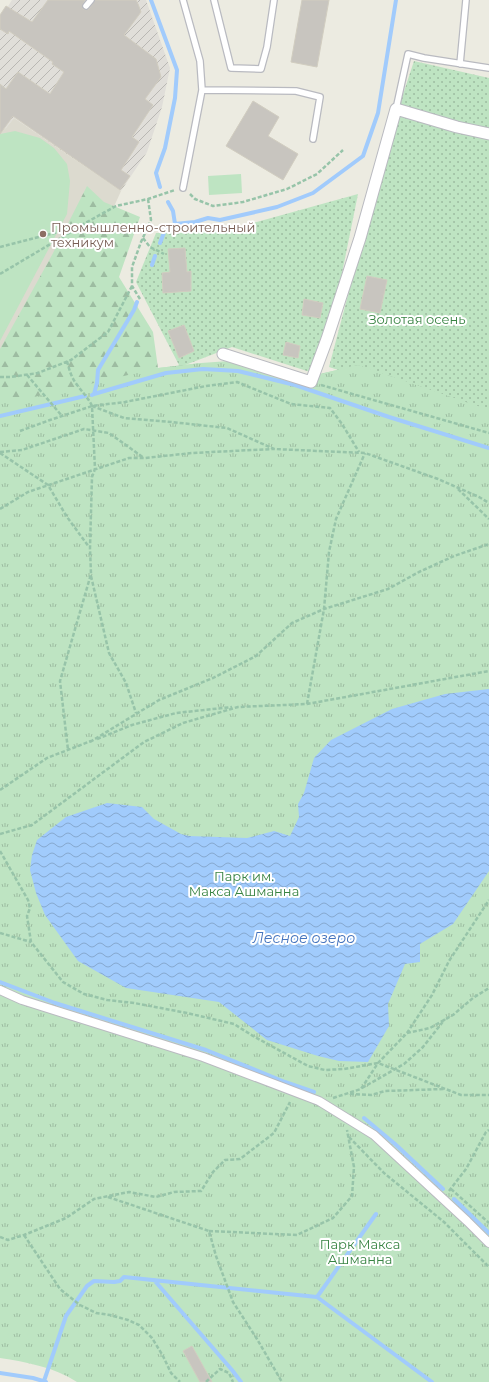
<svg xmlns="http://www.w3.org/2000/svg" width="489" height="1382" font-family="Montserrat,sans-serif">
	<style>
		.industrial { fill: url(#industrial-furrows) }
		.education { fill: #dcdacf }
		.grass { fill: url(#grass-dots) }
		.forest { fill: url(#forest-firs) }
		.park { fill: url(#park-tufts) }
		.pitch { fill: #bee4c2 }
		.water { fill: url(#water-waves) }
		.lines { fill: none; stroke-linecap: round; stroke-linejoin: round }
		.stream { stroke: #a1cbfc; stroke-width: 4 }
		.building { fill: #c8c5bf; stroke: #d1cdc0 }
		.service-casing { stroke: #b9bac0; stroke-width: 8 }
		.pedestrian-casing { stroke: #b9bac0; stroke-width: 10 }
		.minor-casing { stroke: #b9bac0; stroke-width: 13 }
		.path { stroke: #97c4a9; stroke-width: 2.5; stroke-dasharray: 4 2; stroke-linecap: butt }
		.service { stroke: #fff; stroke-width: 5.5 }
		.pedestrian { stroke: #fff; stroke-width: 8 }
		.minor { stroke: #fff; stroke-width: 11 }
		.education-dot { fill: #8d6e63; stroke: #fff; stroke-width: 1.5 }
		.labels { text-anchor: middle; stroke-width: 4; stroke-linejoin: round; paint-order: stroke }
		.education-label { font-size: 13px; fill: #785e54; stroke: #fff; text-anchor: start }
		.park-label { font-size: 13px; fill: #378342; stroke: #fff }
		.water-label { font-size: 14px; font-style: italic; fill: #4574be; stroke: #fff }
	</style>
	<defs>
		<pattern id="industrial-furrows" width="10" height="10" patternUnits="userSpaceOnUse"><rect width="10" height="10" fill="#e0ded9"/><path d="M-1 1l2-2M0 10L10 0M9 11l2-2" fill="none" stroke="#b9b7b3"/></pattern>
		<pattern id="grass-dots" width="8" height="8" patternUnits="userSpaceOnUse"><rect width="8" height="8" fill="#bee4c2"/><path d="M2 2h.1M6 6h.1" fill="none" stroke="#9dbca1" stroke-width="1.8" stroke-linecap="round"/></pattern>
		<pattern id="forest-firs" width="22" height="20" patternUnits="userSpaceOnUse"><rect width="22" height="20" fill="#bee4c2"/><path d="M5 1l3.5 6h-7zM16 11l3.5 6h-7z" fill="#9dbca1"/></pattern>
		<pattern id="park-tufts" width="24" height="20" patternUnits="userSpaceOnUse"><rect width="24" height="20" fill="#bee4c2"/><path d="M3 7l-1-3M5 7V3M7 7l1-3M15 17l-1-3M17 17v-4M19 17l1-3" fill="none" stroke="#9dbca1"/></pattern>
		<pattern id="water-waves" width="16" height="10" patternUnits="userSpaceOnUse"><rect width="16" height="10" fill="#a1cbfc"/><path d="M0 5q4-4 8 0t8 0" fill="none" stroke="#86a8cf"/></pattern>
	</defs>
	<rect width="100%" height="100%" fill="#ecebe1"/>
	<path class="industrial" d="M12,0H146L170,68L162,107L147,152L121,191L14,118L6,128L0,130V19Z"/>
	<path class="education" d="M14,118L121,191L107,222L0,356V130L6,128Z"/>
	<path class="grass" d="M414,61L489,78V420L329,367L393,125Z
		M358,194L339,288L310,372L232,347L180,367L136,282L156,233L215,232L242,226Z"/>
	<path class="forest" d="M87,186L104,202L140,217L119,277L153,332L158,368L201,363L303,378L358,365L489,410L0,653V349L52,255Z"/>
	<path class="park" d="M243,360L303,378L358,365L489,410V1382H77C54,1367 26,1362 0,1358V401L34,397L158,368L201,363Z"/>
	<path class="pitch" d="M15,131L40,138L54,148L67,164L70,181L67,214L0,341V134Z
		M241,174L242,193L209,195L208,176Z"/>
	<path class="water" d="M489,689V871L453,924L420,944V962L405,964L388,1004L389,1026L368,1062L339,1061L318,1056L267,1040L219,1002L126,988L78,961L45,915L36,893L30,870L32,855L37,840L66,817L107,803L142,807L154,819L181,834L189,836L247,838L274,831L290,836L299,817L298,804L304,793L314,758L331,740L392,709L445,694Z"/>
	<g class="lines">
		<path class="stream" d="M151,0L177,70L175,98L165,148L156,173L160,187
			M168,202L173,211L175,224
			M160,243L165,230L175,224L195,222L208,218L220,220L251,213L277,207L313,193L363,156L378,113L396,0
			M152,265L155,256
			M94,394L166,373L203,369L238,371L295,385L389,417L489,448
			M92,395L94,394L97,383L98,370L134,310L137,302
			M0,416L85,396
			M0,982L55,1003L206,1050L285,1082L314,1092
			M364,1118L395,1144L443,1189
			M454,1199L489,1233
			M154,1280L232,1370L241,1382
			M317,1297L376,1214
			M0,1373L33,1378L46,1382
			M44,1381L66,1316L87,1286L94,1281L114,1282L120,1281L124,1277L317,1297L432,1382"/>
	</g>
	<path class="building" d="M48,0H85L82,6L83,9L86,10L89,9L95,0H136L138,4L141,12L124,35L156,59L161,77L145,99L153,105L132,137L139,142L121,170L130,176L120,190L13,116L0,134V84L6,89L18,72L50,94L64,72L52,64L53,62L9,31L8,34L0,29V15L6,6L32,22Z
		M302,0H329L317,67L291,62Z
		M253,101L279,117L268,136L298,154L283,180L226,146Z
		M185,248L187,272L191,271V291L163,293L162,273L170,272L168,249Z
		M367,276L387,280L380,313L360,309Z
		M304,299L323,303L320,318L302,315Z
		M184,325L194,351L179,358L168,331Z
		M286,342L300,346L298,358L283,355Z
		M192,1346L212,1382H200L183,1351Z"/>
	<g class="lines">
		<g class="service-casing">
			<path id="service" d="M183,0L200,61L202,90L183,188
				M214,0L231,68L261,69L267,47L274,0
				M86,6L91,0
				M460,64L466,0
				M202,90L296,91L320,97L313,139
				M396,109L408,54L424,58L489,68"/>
		</g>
		<g class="pedestrian-casing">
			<path id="pedestrian" d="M0,990L22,1000L203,1057L319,1101L374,1135L467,1221L489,1243"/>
		</g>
		<g class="minor-casing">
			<path id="minor" d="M223,354L311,382L327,339L360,238L396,109L457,127L489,134"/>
		</g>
		<path class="path" d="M190,194L195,199L213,206L243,202L287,189L317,174L343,150
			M143,238L150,247L164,254
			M0,247L78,227L116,206L148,199L175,190
			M0,274L74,230
			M140,299L132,286V267L141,242L151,220L148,199
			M67,361C69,369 71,376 75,382C81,391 88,397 92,406L95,469L92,477L90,548L91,574L60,681L68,750
			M27,375L62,416
			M0,377H11L38,373L71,360L108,332L132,286
			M321,385L489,433
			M92,406L124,418L171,422L227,428L274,449L365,453L438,479L479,497L489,503
			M20,431L50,420L92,406L125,402L206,386L237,382L291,404L330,408L342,424L359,452
			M0,452L22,450L84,429L109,433L144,458
			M0,453L48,485L67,517L89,547
			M458,489L489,519
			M0,509L28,492L129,458H145L192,453L273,449
			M91,576L109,653L126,683L136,713
			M307,704L324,609L329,552L336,519L365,453
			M97,739L132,725L176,713L232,707
			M90,742L159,700L213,678L256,656L292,623L324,609L388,589L419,572L454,556L489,544
			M0,790L47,758L91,741
			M0,834L32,825L144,742L183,723L238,707L307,704L489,671
			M0,851L28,900L30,908L27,916L31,942L63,982L84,994L107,1000L134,1003L187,1013L234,1024L253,1036L308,1066L325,1070L344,1069L378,1063L461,1095H489
			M0,933L31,942
			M407,1033L430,1028L453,1015L473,998L489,988
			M362,1088L404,1064L423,1047L445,1019
			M350,1094L371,1095L385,1091L444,1089
			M333,1098L361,1089L378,1063L407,1033L432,995L449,961L489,900
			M349,1137L384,1173L444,1222L489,1267
			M451,1189L489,1223
			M449,1191L466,1169L486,1132L489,1130
			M108,1197L209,1231L216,1256L233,1302L257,1339L282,1382
			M209,1231L297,1235L333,1218L352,1196L354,1167L347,1130
			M24,1235L60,1289L80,1305L96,1313L110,1315L128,1320L139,1325L152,1338L163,1356L171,1373L180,1382
			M0,1237L8,1240L24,1235L66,1218L94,1199L129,1192L156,1197L174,1192L201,1191L213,1172L225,1160L240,1159L274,1133L290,1102
			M206,1382L220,1369L229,1373L233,1382"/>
		<use href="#service" class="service"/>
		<use href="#pedestrian" class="pedestrian"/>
		<use href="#minor" class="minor"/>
	</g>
	<circle class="education-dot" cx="43" cy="234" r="4"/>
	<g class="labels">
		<g class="education-label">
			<text x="51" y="232">Промышленно-строительный<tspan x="51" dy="15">техникум</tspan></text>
		</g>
		<g class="park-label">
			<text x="417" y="324">Золотая осень</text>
			<text x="244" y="881">Парк им.<tspan x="244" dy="15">Макса Ашманна</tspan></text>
			<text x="360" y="1249">Парк Макса<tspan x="360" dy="15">Ашманна</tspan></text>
		</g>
		<g class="water-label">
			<text x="304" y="943">Лесное озеро</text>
		</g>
	</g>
</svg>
